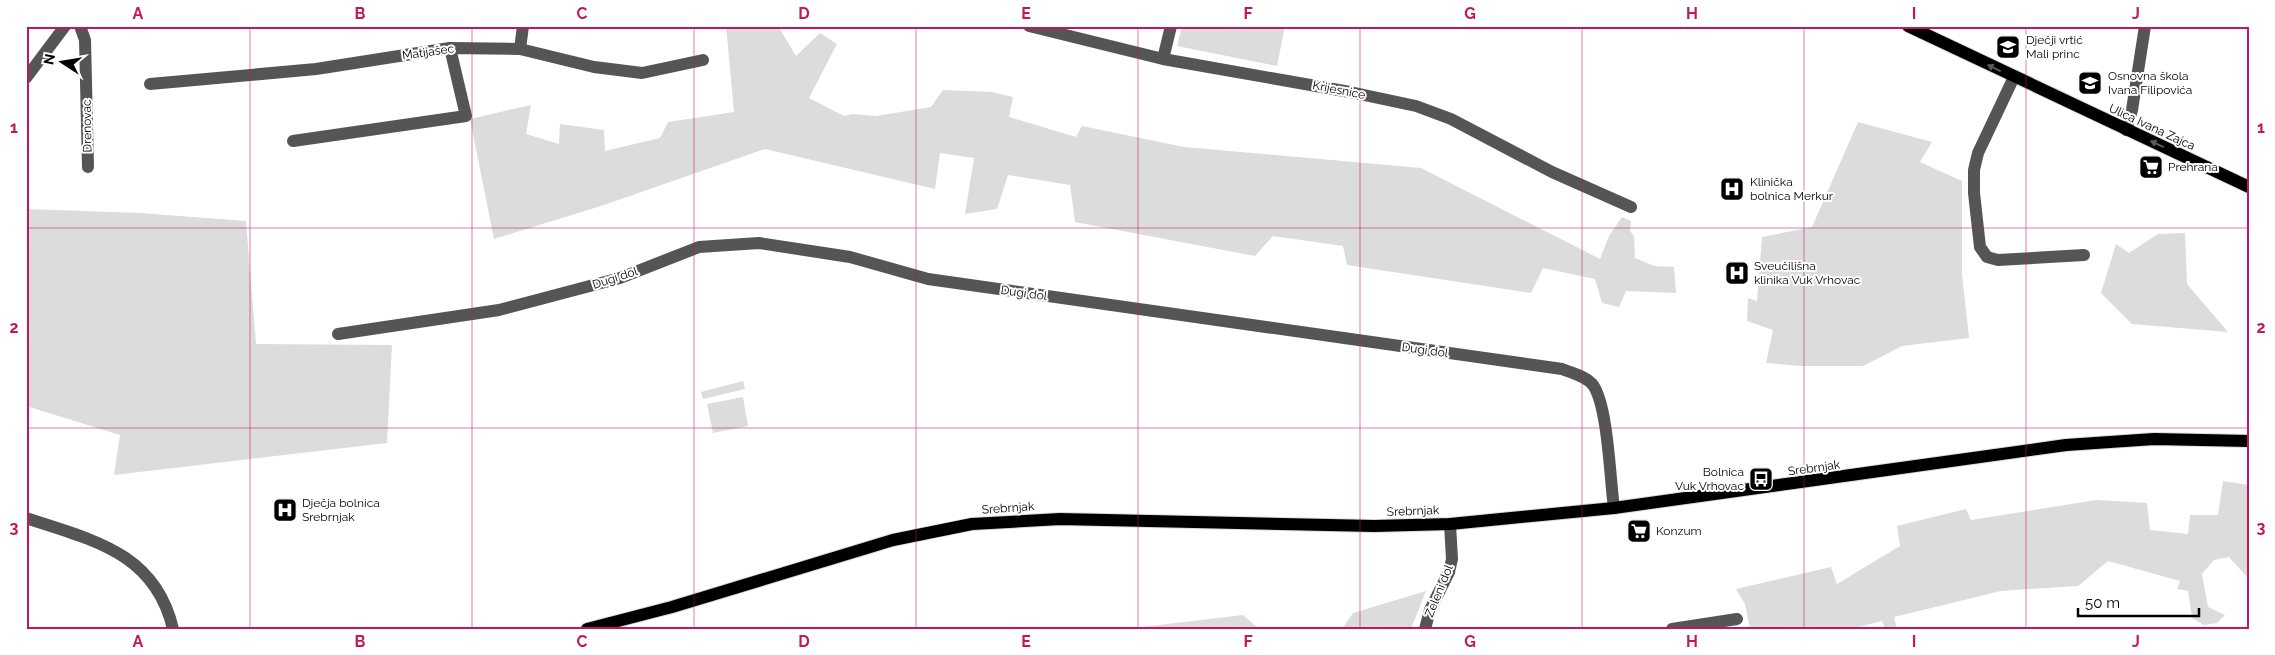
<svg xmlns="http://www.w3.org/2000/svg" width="2275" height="655" font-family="Raleway,sans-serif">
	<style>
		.green { fill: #dcdcdc }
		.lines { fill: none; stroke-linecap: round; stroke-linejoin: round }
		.major-casing { stroke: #dbdbdb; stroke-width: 14 }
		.minor { stroke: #555; stroke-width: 12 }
		.major { stroke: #000; stroke-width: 12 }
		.oneway { fill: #595959 }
		.grid { fill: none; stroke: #c2185b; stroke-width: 1; stroke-opacity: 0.55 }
		.labels { text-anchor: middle; stroke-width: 4; stroke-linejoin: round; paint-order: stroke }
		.poi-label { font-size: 12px; fill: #000; stroke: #fff; text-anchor: start }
		.street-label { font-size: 12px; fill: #000; stroke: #fff }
		.neatline { fill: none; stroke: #c2185b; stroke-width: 2 }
		.grid-label { font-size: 16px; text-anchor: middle; font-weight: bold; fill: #c2185b }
	</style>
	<rect width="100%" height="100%" fill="#fff"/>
	<path class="green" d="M726,26H778L796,56L820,33L837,44L809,98L844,116L852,114L876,116L931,107L943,90L992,92L1013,97L1009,117L1076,137L1082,126L1184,147L1421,168L1600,259L1609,236L1622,217L1631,221L1630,231L1634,236L1635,258L1654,266L1674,267L1676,293L1626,291L1619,307L1602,303L1595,279L1543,268L1531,293L1347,265L1343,246L1273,236L1255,256L1075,222L1070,185L1008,175L997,209L965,214L974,158L940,153L935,189L765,149L604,205L494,239L470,119L531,105L526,134L559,144L560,124L604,130L605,151L660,138L668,122L734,112Z
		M1182,26H1285L1277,66L1177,46Z
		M1858,122L1932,142L1920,162L1962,181V274L1969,338L1902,346L1863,366H1800L1766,363L1773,330L1747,321L1748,298L1757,301L1762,237L1812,227Z
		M26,209L140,213L246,221L256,344L392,345L387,443L114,475L120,435L26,406Z
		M2185,233L2187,284L2228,332L2132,324L2101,293L2116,244L2129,253L2158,234Z
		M743,381L745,389L703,399L701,392Z
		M743,397L748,426L713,433L707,404Z
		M2223,481L2249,485V576L2247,577L2229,557L2214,560L2202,574L2208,607L2225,615L2217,623L2204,625L2192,618L2188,591L2177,589L2180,581L2108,561L2078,586L2001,591L1894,617L1897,629H1885L1882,621L1851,629H1750L1745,604L1736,589L1831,567L1837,584L1900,546L1897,526L1966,509L1971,520L2096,500L2147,503L2150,530L2188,534L2190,515H2218Z
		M1426,591L1411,629H1342L1353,613Z
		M1243,615L1259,629H1125Z"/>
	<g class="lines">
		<g class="major-casing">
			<path id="major" d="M1908,26L2249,187
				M587,629L672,607L893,540L972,524L1060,519L1374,526L1450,524L1614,508L2066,445L2154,439L2249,441"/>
		</g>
		<path class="minor" d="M80,26L85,40L88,167
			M1029,26L1163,59L1350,92L1416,106L1451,119L1552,172L1631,207
			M520,49L523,26
			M1163,59L1171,26
			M2014,77L1978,153L1974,170V193L1980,247L1987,257L1998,260L2084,255
			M26,78L65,26
			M150,84L316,69L450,48L520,49L594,67L642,73L703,60
			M2126,130L2132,110L2145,26
			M293,141L466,116L450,48
			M338,334L499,310L620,278L699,247L759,243L850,257L928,279L1562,369C1572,373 1586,376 1593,385C1608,406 1610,480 1614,508
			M26,518C92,540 155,552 173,629
			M1425,629L1430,610L1449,572L1452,559L1450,524
			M1672,629L1737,619"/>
		<use href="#major" class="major"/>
	</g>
	<defs><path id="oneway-solid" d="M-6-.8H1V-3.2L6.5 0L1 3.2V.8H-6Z" transform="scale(1.25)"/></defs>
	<g class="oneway">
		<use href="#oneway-solid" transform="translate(1994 68) rotate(-154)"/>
		<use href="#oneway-solid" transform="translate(2157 144) rotate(-155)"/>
	</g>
	<path class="grid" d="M250,26V629M472,26V629M694,26V629M916,26V629M1138,26V629M1360,26V629M1582,26V629M1804,26V629M2026,26V629M26,228H2249M26,428H2249"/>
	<defs>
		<g id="school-square" transform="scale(1.25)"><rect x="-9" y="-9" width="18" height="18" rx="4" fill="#000" stroke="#fff"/><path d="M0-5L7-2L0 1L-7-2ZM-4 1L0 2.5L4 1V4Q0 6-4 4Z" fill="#fff"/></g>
		<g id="supermarket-square" transform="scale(1.25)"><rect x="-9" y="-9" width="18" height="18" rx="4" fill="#000" stroke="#fff"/><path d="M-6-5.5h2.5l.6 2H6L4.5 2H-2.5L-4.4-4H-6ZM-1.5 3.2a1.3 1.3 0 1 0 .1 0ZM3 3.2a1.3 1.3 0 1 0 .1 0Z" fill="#fff"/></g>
		<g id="hospital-square" transform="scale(1.25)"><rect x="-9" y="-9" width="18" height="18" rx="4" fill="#000" stroke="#fff"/><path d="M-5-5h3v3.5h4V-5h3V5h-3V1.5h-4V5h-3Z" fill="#fff"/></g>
		<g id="bus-square" transform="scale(1.25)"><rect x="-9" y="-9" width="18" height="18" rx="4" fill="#000" stroke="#fff"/><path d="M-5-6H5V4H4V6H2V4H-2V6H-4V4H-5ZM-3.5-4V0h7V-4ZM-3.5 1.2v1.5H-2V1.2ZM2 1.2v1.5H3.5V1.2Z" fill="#fff"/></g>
	</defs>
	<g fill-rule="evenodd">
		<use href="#school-square" x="2008" y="47"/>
		<use href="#school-square" x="2090" y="83"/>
		<use href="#supermarket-square" x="2151" y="167"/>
		<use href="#hospital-square" x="1732" y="189"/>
		<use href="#hospital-square" x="1737" y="273"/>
		<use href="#bus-square" x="1761" y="479"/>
		<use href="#hospital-square" x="285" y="510"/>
		<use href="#supermarket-square" x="1639" y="531"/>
	</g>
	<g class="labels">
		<g class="poi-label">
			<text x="2026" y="44">Dječji vrtić<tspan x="2026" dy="14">Mali princ</tspan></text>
			<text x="2108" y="80">Osnovna škola<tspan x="2108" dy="14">Ivana Filipovića</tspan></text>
			<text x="2168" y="171">Prehrana</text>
			<text x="1750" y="186">Klinička<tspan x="1750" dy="14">bolnica Merkur</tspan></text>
			<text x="1754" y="270">Sveučilišna<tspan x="1754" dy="14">klinika Vuk Vrhovac</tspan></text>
			<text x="1744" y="476" text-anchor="end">Bolnica<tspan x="1744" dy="14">Vuk Vrhovac</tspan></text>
			<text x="302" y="507">Dječja bolnica<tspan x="302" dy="14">Srebrnjak</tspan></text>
			<text x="1656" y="535">Konzum</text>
		</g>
		<g class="street-label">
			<text transform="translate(428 52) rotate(-8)" y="4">Matijašec</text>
			<text transform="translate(1339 90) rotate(11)" y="4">Krijesnice</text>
			<text transform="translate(87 126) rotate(-91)" y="4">Drenovac</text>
			<text transform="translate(2152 127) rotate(25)" y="4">Ulica Ivana Zajca</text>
			<text transform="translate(615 278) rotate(-18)" y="4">Dugi dol</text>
			<text transform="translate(1024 293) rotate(8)" y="4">Dugi dol</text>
			<text transform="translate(1425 350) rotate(8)" y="4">Dugi dol</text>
			<text transform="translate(1814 468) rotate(-8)" y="4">Srebrnjak</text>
			<text transform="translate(1008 508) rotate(-4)" y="4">Srebrnjak</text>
			<text transform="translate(1413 511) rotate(-2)" y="4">Srebrnjak</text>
			<text transform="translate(1439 591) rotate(-68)" y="4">Zeleni dol</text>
		</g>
	</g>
	<rect width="2275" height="655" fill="none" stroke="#ffffff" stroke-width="55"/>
	<g transform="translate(62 62) rotate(282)" stroke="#ffffff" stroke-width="4" paint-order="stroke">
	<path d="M0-4L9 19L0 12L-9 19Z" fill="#000000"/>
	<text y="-8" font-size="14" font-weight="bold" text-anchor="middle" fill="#000000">N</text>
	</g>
	<path d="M2078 608v8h121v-8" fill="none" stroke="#000000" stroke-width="2.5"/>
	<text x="2085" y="608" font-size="15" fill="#000000" stroke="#ffffff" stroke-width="4" paint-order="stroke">50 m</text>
	<rect x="28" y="28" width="2220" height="600" class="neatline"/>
	<g class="grid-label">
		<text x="138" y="19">A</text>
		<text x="360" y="19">B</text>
		<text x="582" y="19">C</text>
		<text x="804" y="19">D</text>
		<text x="1026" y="19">E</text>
		<text x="1248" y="19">F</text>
		<text x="1470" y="19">G</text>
		<text x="1692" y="19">H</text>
		<text x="1914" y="19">I</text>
		<text x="2136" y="19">J</text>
		<text x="14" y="133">1</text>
		<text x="2261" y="133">1</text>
		<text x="14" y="333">2</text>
		<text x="2261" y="333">2</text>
		<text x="14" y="533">3</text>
		<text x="2261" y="533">3</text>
		<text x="138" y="647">A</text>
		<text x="360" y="647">B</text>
		<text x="582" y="647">C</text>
		<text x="804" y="647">D</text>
		<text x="1026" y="647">E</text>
		<text x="1248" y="647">F</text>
		<text x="1470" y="647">G</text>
		<text x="1692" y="647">H</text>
		<text x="1914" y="647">I</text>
		<text x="2136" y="647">J</text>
	</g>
</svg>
